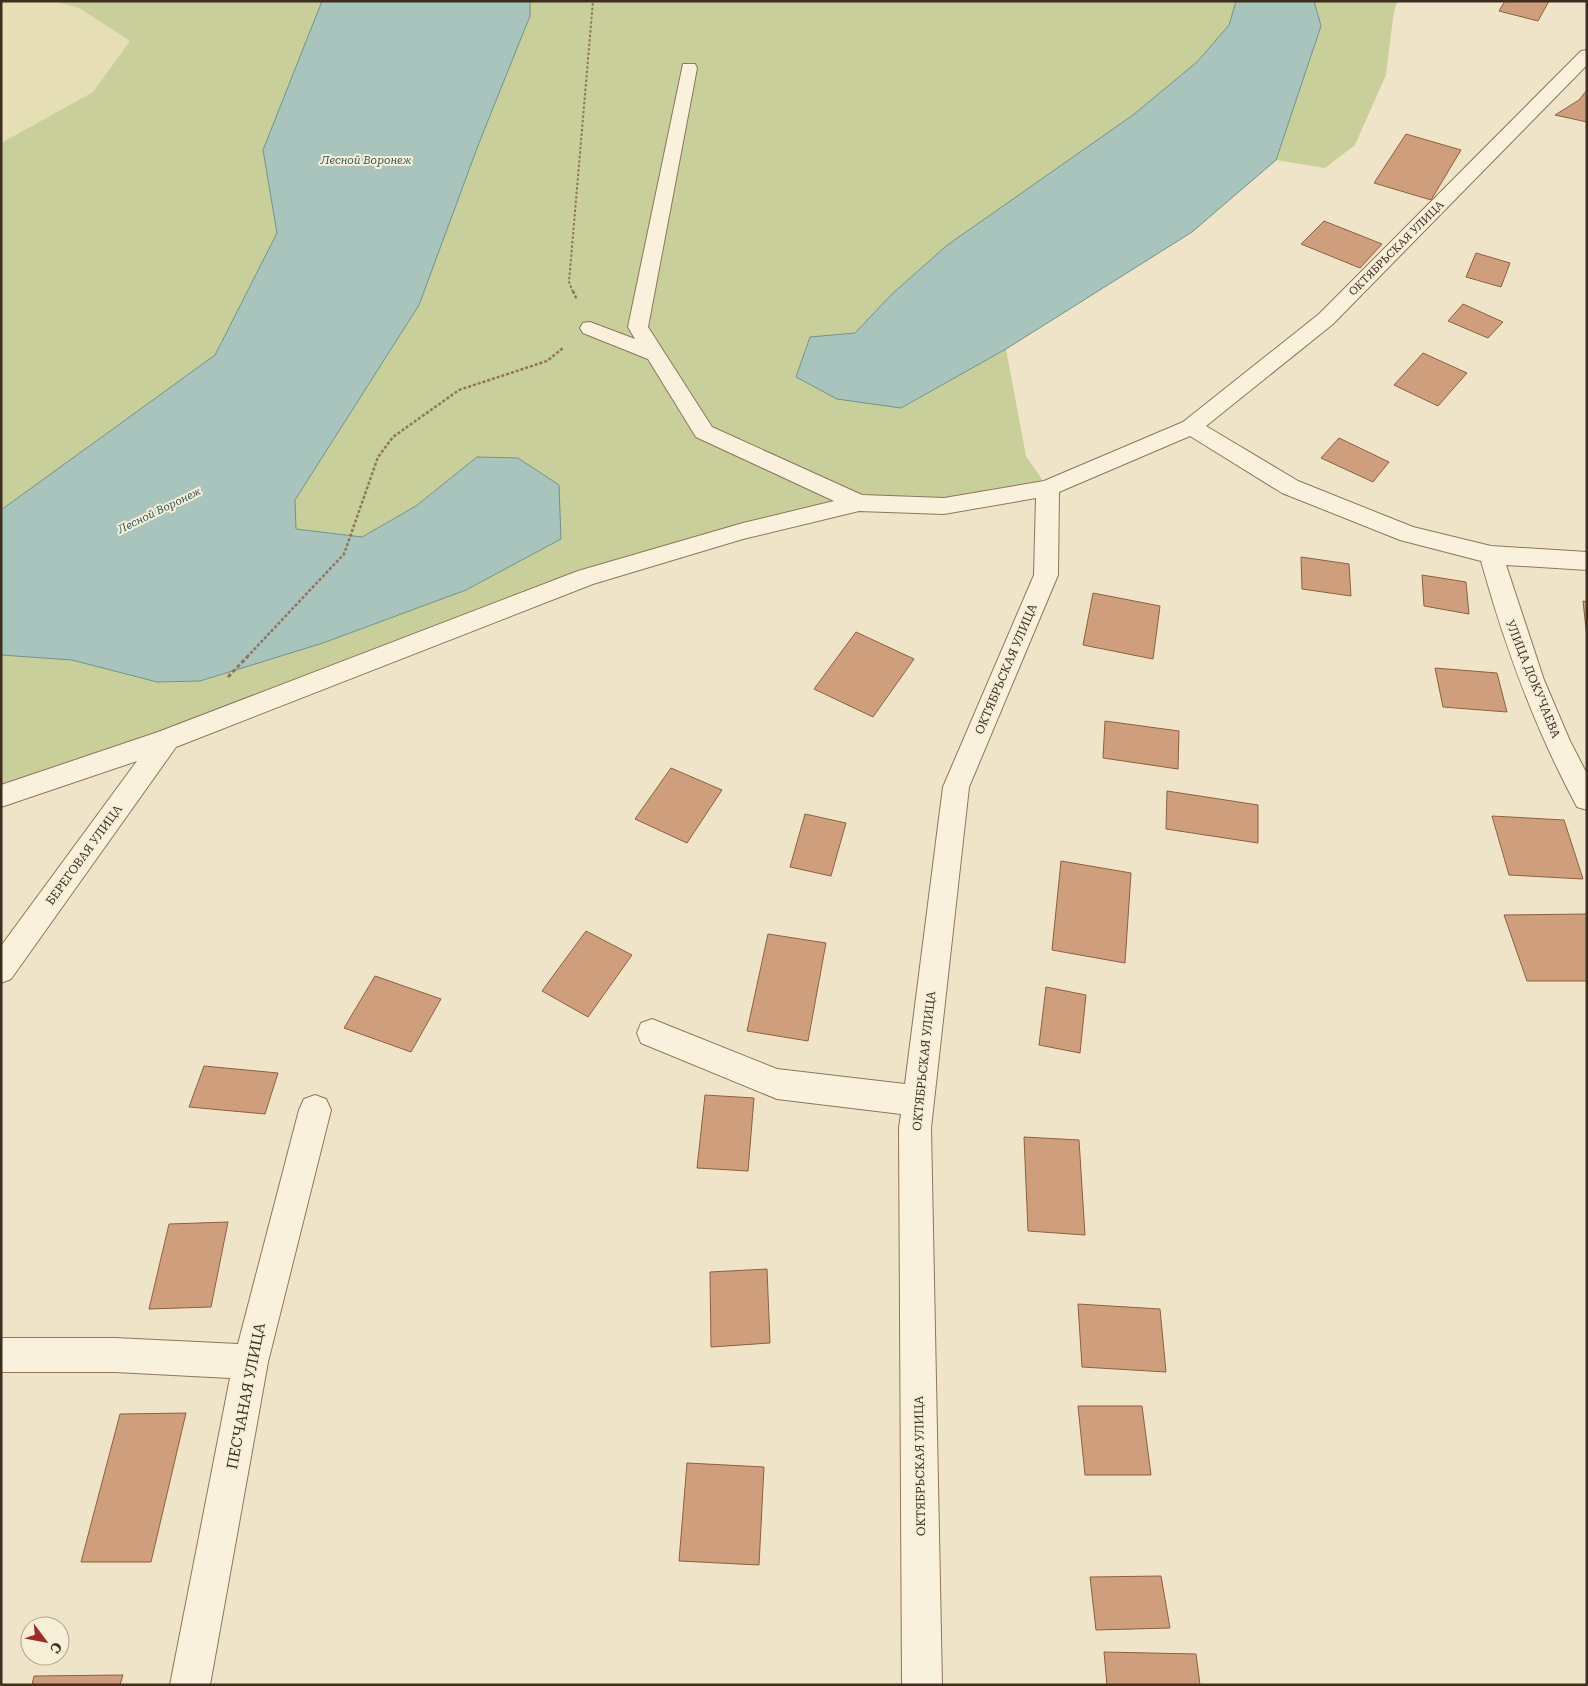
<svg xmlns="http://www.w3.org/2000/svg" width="1588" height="1686" font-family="'Roboto Serif',serif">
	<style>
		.farmland { fill: #e6deb5 }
		.green { fill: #c9cf9b }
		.water { fill: #a9c4bc; stroke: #6f938a }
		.building { fill: #cf9f7d; stroke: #8d5f41 }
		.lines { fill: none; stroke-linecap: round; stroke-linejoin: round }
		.minor-casing { stroke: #8d765c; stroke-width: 2 }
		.path-far2 { stroke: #8d765c; stroke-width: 2; stroke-dasharray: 2.5 2; stroke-linecap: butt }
		.path-far1 { stroke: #8d765c; stroke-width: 2.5; stroke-dasharray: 3 2; stroke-linecap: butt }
		.path { stroke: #8d765c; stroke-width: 3; stroke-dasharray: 4 2.5; stroke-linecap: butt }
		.minor { fill: #faf1dc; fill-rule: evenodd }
		.labels { text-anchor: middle; stroke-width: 4; stroke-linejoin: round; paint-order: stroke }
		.far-water-label { font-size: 11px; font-style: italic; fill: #2f5d5a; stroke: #f7eed8 }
		.far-street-label { font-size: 11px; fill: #3d2e20; stroke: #f7eed8 }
		.street-label { font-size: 12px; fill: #3d2e20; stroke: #f7eed8 }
		.near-street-label { font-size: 15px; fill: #3d2e20; stroke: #f7eed8 }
	</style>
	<rect width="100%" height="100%" fill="#f0e4c8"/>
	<path class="farmland" d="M54,1L79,8L130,41L93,92L1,143V2Z"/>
	<path class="green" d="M54,1H322L263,150L277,233L215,355L1,510V143L93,92L130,41L79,8Z
		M530,1H1236L1229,25L1197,62L1133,115L946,246L891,295L855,334L810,337L796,377L901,408L1006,349L1026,456L1048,488L944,506L859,503L586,577L1,796V655L72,660L157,682L200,681L323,643L466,590L560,539L559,485L518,458L477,457L416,506L362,537L296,529L295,500L419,305L479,143L530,16Z
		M1314,1H1397L1393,18L1386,75L1355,145L1325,168L1276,160L1321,26Z"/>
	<path class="water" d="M322,1H530V16L479,143L419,305L295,500L296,529L362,537L416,506L477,457L518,458L559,485L561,539L466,590L323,643L200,681L157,682L72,660L1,655V510L215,355L277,233L263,150Z
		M1236,1H1314L1321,26L1276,160L1192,232L1006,349L901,408L837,399L796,377L810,337L855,333L891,295L946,246L1133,115L1197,62L1229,25Z"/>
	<path class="building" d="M1505,1H1549L1538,21L1499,11Z
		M1587,90V122L1555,115L1579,100Z
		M1406,134L1461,150L1431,200L1374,183Z
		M1324,221L1382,244L1360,268L1301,244Z
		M1476,253L1510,263L1501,287L1466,277Z
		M1463,304L1503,322L1488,338L1448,321Z
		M1423,353L1467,373L1438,406L1394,385Z
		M1339,438L1389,462L1373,482L1321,458Z
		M1301,557L1349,564L1351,596L1302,589Z
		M1422,575L1466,582L1469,614L1424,606Z
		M1093,593L1160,606L1153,659L1083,645Z
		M1583,601L1587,602V638Z
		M856,632L914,659L873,717L814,689Z
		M1435,668L1497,673L1507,712L1443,707Z
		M1105,721L1179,731L1178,769L1103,758Z
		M671,768L722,790L687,843L635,819Z
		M1167,791L1258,805V843L1166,829Z
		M805,814L846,823L831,876L790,867Z
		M1492,816L1564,820L1583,879L1509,875Z
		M1061,861L1131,873L1125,963L1052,950Z
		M1587,914V981H1527L1504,915Z
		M586,931L632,955L588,1017L542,991Z
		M768,934L826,943L808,1041L747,1031Z
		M375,976L441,999L411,1052L344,1028Z
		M1046,987L1086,995L1080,1053L1039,1045Z
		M204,1066L278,1073L265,1114L189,1107Z
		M705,1095L754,1098L748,1171L697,1168Z
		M1024,1137L1079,1140L1085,1235L1028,1231Z
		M228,1222L211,1307L149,1309L169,1224Z
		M767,1269L770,1343L711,1347L710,1272Z
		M1078,1304L1160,1309L1166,1372L1082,1367Z
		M1078,1406H1142L1151,1475H1085Z
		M186,1413L151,1562H81L120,1414Z
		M687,1463L764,1467L759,1565L679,1561Z
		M1161,1576L1170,1628L1096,1630L1090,1577Z
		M1104,1652L1196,1654L1200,1685H1107Z
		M123,1675L120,1685H32L34,1676Z"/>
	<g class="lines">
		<g class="minor-casing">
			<path id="minor" d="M1587,50V65L1333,324L1206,426L1298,481L1413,527L1491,546L1587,552V570L1506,565L1544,680L1570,741L1587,774V810L1577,807C1535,729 1505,647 1481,561L1400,540L1282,493L1190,436L1059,492L1058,575L969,787L931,1128L942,1685H902L899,1128L901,1114L777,1099L641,1043L637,1033L641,1023L652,1019L777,1069L905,1084L943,787L1034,575L1036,498L944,514L859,511L743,539L593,584L176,747L11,979L1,983V946L137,761L1,807V785L158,732L578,571L743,523L834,501L696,437L648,359L583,333L580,328L583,323L590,322L635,339L628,327L683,64H695L697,68L648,327L712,427L862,495L944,498L1044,481L1183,422L1319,314L1581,51Z
				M315,1095L326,1099L331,1110L268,1362L210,1685H170L230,1378L115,1372H1V1338H115L238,1344L299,1110L304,1099Z"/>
		</g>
		<path class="path-far2" d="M573,292L569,282L593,1"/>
		<path class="path-far1" d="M573,291L577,300
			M247,657L344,554L378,457L393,437L459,390L547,361L563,348"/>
		<path class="path" d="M228,677L248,656"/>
		<use href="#minor" class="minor"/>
	</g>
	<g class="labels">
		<g class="far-water-label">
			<text x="366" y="164">Лесной Воронеж</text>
			<text transform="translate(159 510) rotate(-26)" y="4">Лесной Воронеж</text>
		</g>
		<g class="far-street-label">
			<text transform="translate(1396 248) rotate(-45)" y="4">ОКТЯБРЬСКАЯ УЛИЦА</text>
		</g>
		<g class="street-label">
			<text transform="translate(1006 669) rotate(-67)" y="4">ОКТЯБРЬСКАЯ УЛИЦА</text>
			<text transform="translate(1533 679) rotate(68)" y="4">УЛИЦА ДОКУЧАЕВА</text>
			<text transform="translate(84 855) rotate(-54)" y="4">БЕРЕГОВАЯ УЛИЦА</text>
			<text transform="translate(924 1061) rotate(-84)" y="4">ОКТЯБРЬСКАЯ УЛИЦА</text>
			<text transform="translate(920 1466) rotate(-91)" y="4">ОКТЯБРЬСКАЯ УЛИЦА</text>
		</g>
		<g class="near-street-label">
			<text transform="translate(246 1396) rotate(-79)" y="5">ПЕСЧАНАЯ УЛИЦА</text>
		</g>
	</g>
	<rect width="1588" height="1686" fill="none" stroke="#3d2e20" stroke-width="5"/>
	<g transform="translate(45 1641) rotate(122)"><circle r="24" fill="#f7eed8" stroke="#ada18e"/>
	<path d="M0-4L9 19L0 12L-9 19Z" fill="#9e2a2b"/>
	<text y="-8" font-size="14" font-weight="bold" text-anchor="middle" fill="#3d2e20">С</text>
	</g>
</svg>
